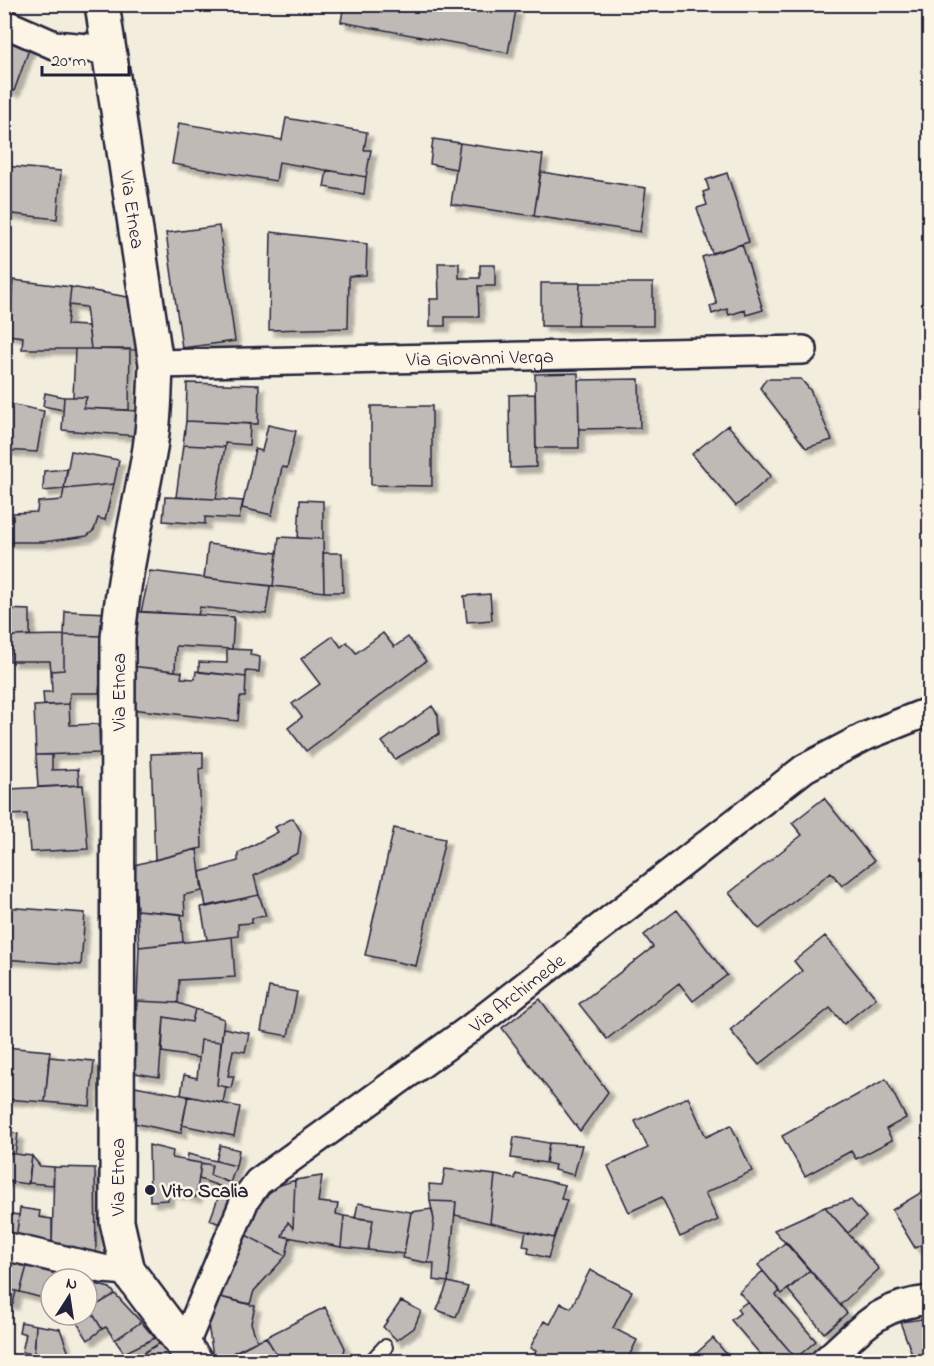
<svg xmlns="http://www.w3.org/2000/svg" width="934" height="1366" font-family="'Indie Flower',sans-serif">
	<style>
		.building { fill: #bfbab6; stroke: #22223b; stroke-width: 1.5; filter: url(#shadow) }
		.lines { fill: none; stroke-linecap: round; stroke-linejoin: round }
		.lane-casing { stroke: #22223b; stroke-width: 18 }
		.street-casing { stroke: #22223b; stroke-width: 32 }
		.secondary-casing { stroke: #22223b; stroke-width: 38 }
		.lane { stroke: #fcf5e5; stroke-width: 14 }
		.street { stroke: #fcf5e5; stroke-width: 27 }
		.secondary { stroke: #fcf5e5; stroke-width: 33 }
		.poi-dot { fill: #22223b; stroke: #fcf5e5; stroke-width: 2 }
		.labels { text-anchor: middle; stroke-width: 5; stroke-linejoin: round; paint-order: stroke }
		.street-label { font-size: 20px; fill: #22223b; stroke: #fcf5e5 }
		.poi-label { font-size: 20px; font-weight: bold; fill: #22223b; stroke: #fcf5e5; text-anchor: start }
	</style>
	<defs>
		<filter id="shadow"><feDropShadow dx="5.5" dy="5.5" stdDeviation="1.5" flood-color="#0004"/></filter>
	</defs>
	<rect width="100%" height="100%" fill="#f3edde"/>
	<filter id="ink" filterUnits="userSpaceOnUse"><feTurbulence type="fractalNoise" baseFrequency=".0167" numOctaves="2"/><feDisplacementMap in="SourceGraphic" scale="12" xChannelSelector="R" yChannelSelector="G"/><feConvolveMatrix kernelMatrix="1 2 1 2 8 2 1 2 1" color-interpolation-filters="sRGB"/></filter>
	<g filter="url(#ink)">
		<path class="building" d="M344,4H488L516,10L508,53L341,22Z
			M4,34L31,44L14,91L4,88Z
			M286,118L367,132L364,150H371L366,177L279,162L276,181L172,164L179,123L282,140Z
			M433,139L460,143L456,169L430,164Z
			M460,143L543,155L534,216L451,204Z
			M4,166L61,171L57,219L4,213Z
			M327,170L366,177L364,194L324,187Z
			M541,172L646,188L640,232L534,216Z
			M727,173L749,242L712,253L697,208L707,205L703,192L709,190L706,180Z
			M219,226L235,341L182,348L166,233Z
			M271,232L367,244L366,275L349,276L348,328L269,330Z
			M742,244L763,310L746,315L745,310L729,315L727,309L712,314L710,306L717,304L702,257Z
			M438,263H459V278H480V265H495V286H478L479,317H445V326H430V299H439Z
			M13,280L71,287L67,325L88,326L91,349H22L23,337L8,335Z
			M541,283H580L578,326H541Z
			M580,283H653V326H578Z
			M71,287L133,298L142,350L91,349L86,307L69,305Z
			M75,349H130L129,410L83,408L87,397H73Z
			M578,373L579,448H536L535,374Z
			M639,379L640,428L579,429L578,380Z
			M766,379H801L810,390L832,440L806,448L760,388Z
			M187,383L259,385L258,424L186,421Z
			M45,393L64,397L63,410L43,406Z
			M535,394L536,467L510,468L509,395Z
			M64,397H87L83,408L141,411L138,436L62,430Z
			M4,403L44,411L37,452L4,450Z
			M371,406H432V486L371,485Z
			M186,421L250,424L249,445L225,443V447L183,445Z
			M268,425L296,431L287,468L282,467L272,515L242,508L255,449L262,451Z
			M728,425L771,476L736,506L692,454Z
			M183,445L225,447L216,499L176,497Z
			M71,451L119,460L114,484L64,489Z
			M67,469L64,489L43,491L44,471Z
			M114,484L105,520L98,518L94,530L87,536L43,542H4V520H13V513L37,512L38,502L62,500L64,489Z
			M165,497L216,499L243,501L239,519L205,517V524L163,521Z
			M300,500L323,501V539L298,538Z
			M279,537L323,539L324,592L273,586Z
			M208,544L277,553L273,586L204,578Z
			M323,553H342L343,592H324Z
			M150,571L270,586L266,614L200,607L198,615L141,612Z
			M490,594L492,620L467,622L464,596Z
			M4,609L30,610V635L4,637Z
			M65,611L107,613L104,636L64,635Z
			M133,611L234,617L232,649L176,646L175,671L131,666Z
			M383,633L394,647L408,637L426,661L306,751L288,728L302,717L292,704L320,684L301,659L333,636L341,647L347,642L356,653Z
			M64,635L104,636L99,693H70L69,704L44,705L43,692H52L51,671L64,670Z
			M64,635V670L51,671L50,661H10V636Z
			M227,649L251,650L250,655L260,657L259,672L246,671V677L199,672V662L227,663Z
			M131,666L182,672L181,678L195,679L196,671L246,677L245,697H240L238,721L131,709Z
			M69,704L70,725L99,724L100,753L36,755L34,706Z
			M432,706L438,715L439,734L395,759L382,742Z
			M203,752V768L199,769L202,848L155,860L151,754Z
			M36,755H52V770L78,769L79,785L38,787Z
			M83,785L88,849L30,852L27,814L11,815L10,789Z
			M824,798L874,861L842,886L831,872L759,929L729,893L802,835L792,823Z
			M293,818L301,832L298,853L254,876L259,895L206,907L200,872L238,861V853L278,832L275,827Z
			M394,828L445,839L416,966L365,955Z
			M197,849L202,891L184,895L185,915L137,910L134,865Z
			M259,895L266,916L252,918V923L238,924V936L207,940L201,907Z
			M4,907L85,913L81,965L4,959Z
			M137,910L181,914L183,942L139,947Z
			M677,910L727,975L693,1001L679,983L607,1039L579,1004L653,947L644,935Z
			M825,936L876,998L844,1024L830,1008L759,1065L730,1030L802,971L794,961Z
			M232,937L235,977L179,980L178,1003L137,1001L139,947Z
			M269,987L297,992L288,1036L261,1031Z
			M540,999L608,1092L580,1131L502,1028Z
			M137,1001L178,1003L195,1009L192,1022L164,1017L159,1077L135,1073Z
			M195,1009L224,1019L221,1042L201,1040L199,1058L162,1052L164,1017L192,1022Z
			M223,1028L249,1033L245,1052L233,1050L228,1076H234L231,1088L217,1085Z
			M201,1040L221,1042L217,1085L226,1087L223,1103L181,1095L184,1075L197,1078Z
			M4,1047L50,1051L45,1102L4,1099Z
			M49,1057L94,1061L90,1106L45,1102Z
			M886,1079L906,1118L886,1129L892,1140L856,1159L851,1151L805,1176L782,1136Z
			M135,1086L188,1096L181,1133L133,1123Z
			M188,1096L240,1107L234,1136L182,1125Z
			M688,1097L706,1137L731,1125L752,1171L705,1193L718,1220L680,1237L662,1197L629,1212L608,1166L648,1148L635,1121Z
			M4,1131L18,1134L15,1154L4,1153Z
			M514,1137L549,1143L546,1163L511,1158Z
			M549,1143L582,1145L574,1175L554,1170L555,1165L546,1163Z
			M149,1145L173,1151L172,1158L201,1163L196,1197L169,1192L168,1200L150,1201Z
			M220,1145L239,1150L236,1166L216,1161Z
			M6,1153L32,1156L28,1184L4,1181Z
			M188,1154L236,1166L230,1183L210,1175L212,1165L187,1161Z
			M32,1156L40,1166L54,1167L53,1185L29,1183Z
			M201,1163L212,1165L210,1175L241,1187L225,1226L210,1220L222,1187L199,1179Z
			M54,1167L95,1168L96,1255L52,1247Z
			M445,1169L495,1175L490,1223L455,1215L456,1202L430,1201L429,1184L442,1185Z
			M516,1174L565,1185L561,1199L567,1200L554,1238L490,1223L495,1175L515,1179Z
			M322,1176L318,1202L338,1204L336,1214L344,1216L341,1247L282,1236L288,1222L293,1228L295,1180Z
			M295,1180L293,1228L288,1222L282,1236L290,1238L286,1256L242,1233L266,1190Z
			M930,1187V1240L915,1248L892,1210Z
			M851,1200L866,1217L848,1233L825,1207Z
			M430,1201L456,1202L448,1282L433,1280L434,1263H428L434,1220Z
			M358,1203L411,1212L404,1254L368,1250L373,1220L355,1218Z
			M825,1207L879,1269L840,1305L774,1230Z
			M20,1208L40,1211L39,1217L52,1219V1247L16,1240Z
			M432,1209L434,1220L428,1263L403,1258L411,1212Z
			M5,1213L19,1215L16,1240L4,1238Z
			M344,1216L373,1220L368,1250L341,1247Z
			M526,1231L554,1238L548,1258L528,1253L529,1247L523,1246Z
			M242,1233L286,1256L254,1291L250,1304L216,1296Z
			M786,1242L810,1270L782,1294L758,1265Z
			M4,1260L27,1266L20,1292L4,1288Z
			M27,1266L57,1274L56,1279H51L50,1300L20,1292Z
			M590,1270L632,1291L613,1328L637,1340L626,1362H531L536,1351L530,1348L544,1321L550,1324L561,1303L571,1308Z
			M810,1270L847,1313L824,1333L788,1290Z
			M763,1271L780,1291L776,1295L816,1341L796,1358L739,1292Z
			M87,1282L110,1288L115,1294L90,1309L102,1329L88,1340L72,1315H87Z
			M448,1282L468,1287L456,1317L437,1310Z
			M4,1288L16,1291L13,1304L4,1302Z
			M115,1294L141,1322L115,1340L106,1327L102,1329L90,1309Z
			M216,1296L255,1306L251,1323L257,1341L214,1362L207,1318Z
			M401,1301L421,1311L414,1328L397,1340L383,1327Z
			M747,1302L796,1358L792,1362H767L731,1320L740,1313L737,1309Z
			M325,1307L345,1348L342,1362H281L266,1337Z
			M930,1318V1348L914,1359L900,1322Z
			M21,1322L36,1325L34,1354L22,1352L26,1334L19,1332Z
			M141,1322L155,1338L124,1353L115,1340Z
			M36,1325L60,1329L72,1362H34Z
			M266,1337L280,1360L217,1362L257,1341Z
			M713,1338L733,1362H687Z
			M160,1343L177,1362H128Z"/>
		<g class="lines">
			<g class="lane-casing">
				<path id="lane" d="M371,1362L385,1347"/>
			</g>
			<g class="street-casing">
				<g id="street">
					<path d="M4,23L54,45L109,50"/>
					<path id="s1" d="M156,364L803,350"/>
					<path d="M4,1246L103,1269L128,1271"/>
					<path id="s2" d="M184,1346L245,1200L258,1182L471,1028L805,768L864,737L930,711"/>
					<path d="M824,1362C862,1329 877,1305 930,1300"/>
				</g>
			</g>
			<g class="secondary-casing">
				<g id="secondary">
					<path id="s3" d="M102,4L156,364C155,396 154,428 148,460C137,521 123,576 118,638L117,1222L128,1271L196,1362"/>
				</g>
			</g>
			<use href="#lane" class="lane"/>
			<use href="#street" class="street"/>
			<use href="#secondary" class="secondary"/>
		</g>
	</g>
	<circle class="poi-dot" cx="150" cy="1190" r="6"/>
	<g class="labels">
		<g class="street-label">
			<text dy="7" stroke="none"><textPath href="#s3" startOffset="208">Via Etnea</textPath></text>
			<text dy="7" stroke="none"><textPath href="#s1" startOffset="324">Via Giovanni Verga</textPath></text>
			<text transform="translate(118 692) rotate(-90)" y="7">Via Etnea</text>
			<text dy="7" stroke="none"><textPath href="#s2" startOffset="501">Via Archimede</textPath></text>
			<text transform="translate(117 1177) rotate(-90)" y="7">Via Etnea</text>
		</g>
		<g class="poi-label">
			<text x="162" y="1197">Vito Scalia</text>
		</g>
	</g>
	<rect width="934" height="1366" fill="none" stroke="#fcf5e5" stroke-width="24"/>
	<rect x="12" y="12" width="910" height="1342" fill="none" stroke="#22223b" stroke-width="2" filter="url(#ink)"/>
	<g transform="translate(69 1297) rotate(12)"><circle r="28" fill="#fcf5e5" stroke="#a5a1a1" stroke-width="1.5"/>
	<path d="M0-4.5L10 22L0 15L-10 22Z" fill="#22223b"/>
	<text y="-9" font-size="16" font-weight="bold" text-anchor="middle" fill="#22223b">N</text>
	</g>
	<path d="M42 66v9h87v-9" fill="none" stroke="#22223b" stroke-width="3"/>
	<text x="51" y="66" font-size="18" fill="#22223b" stroke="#fcf5e5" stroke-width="4.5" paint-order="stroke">20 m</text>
</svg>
